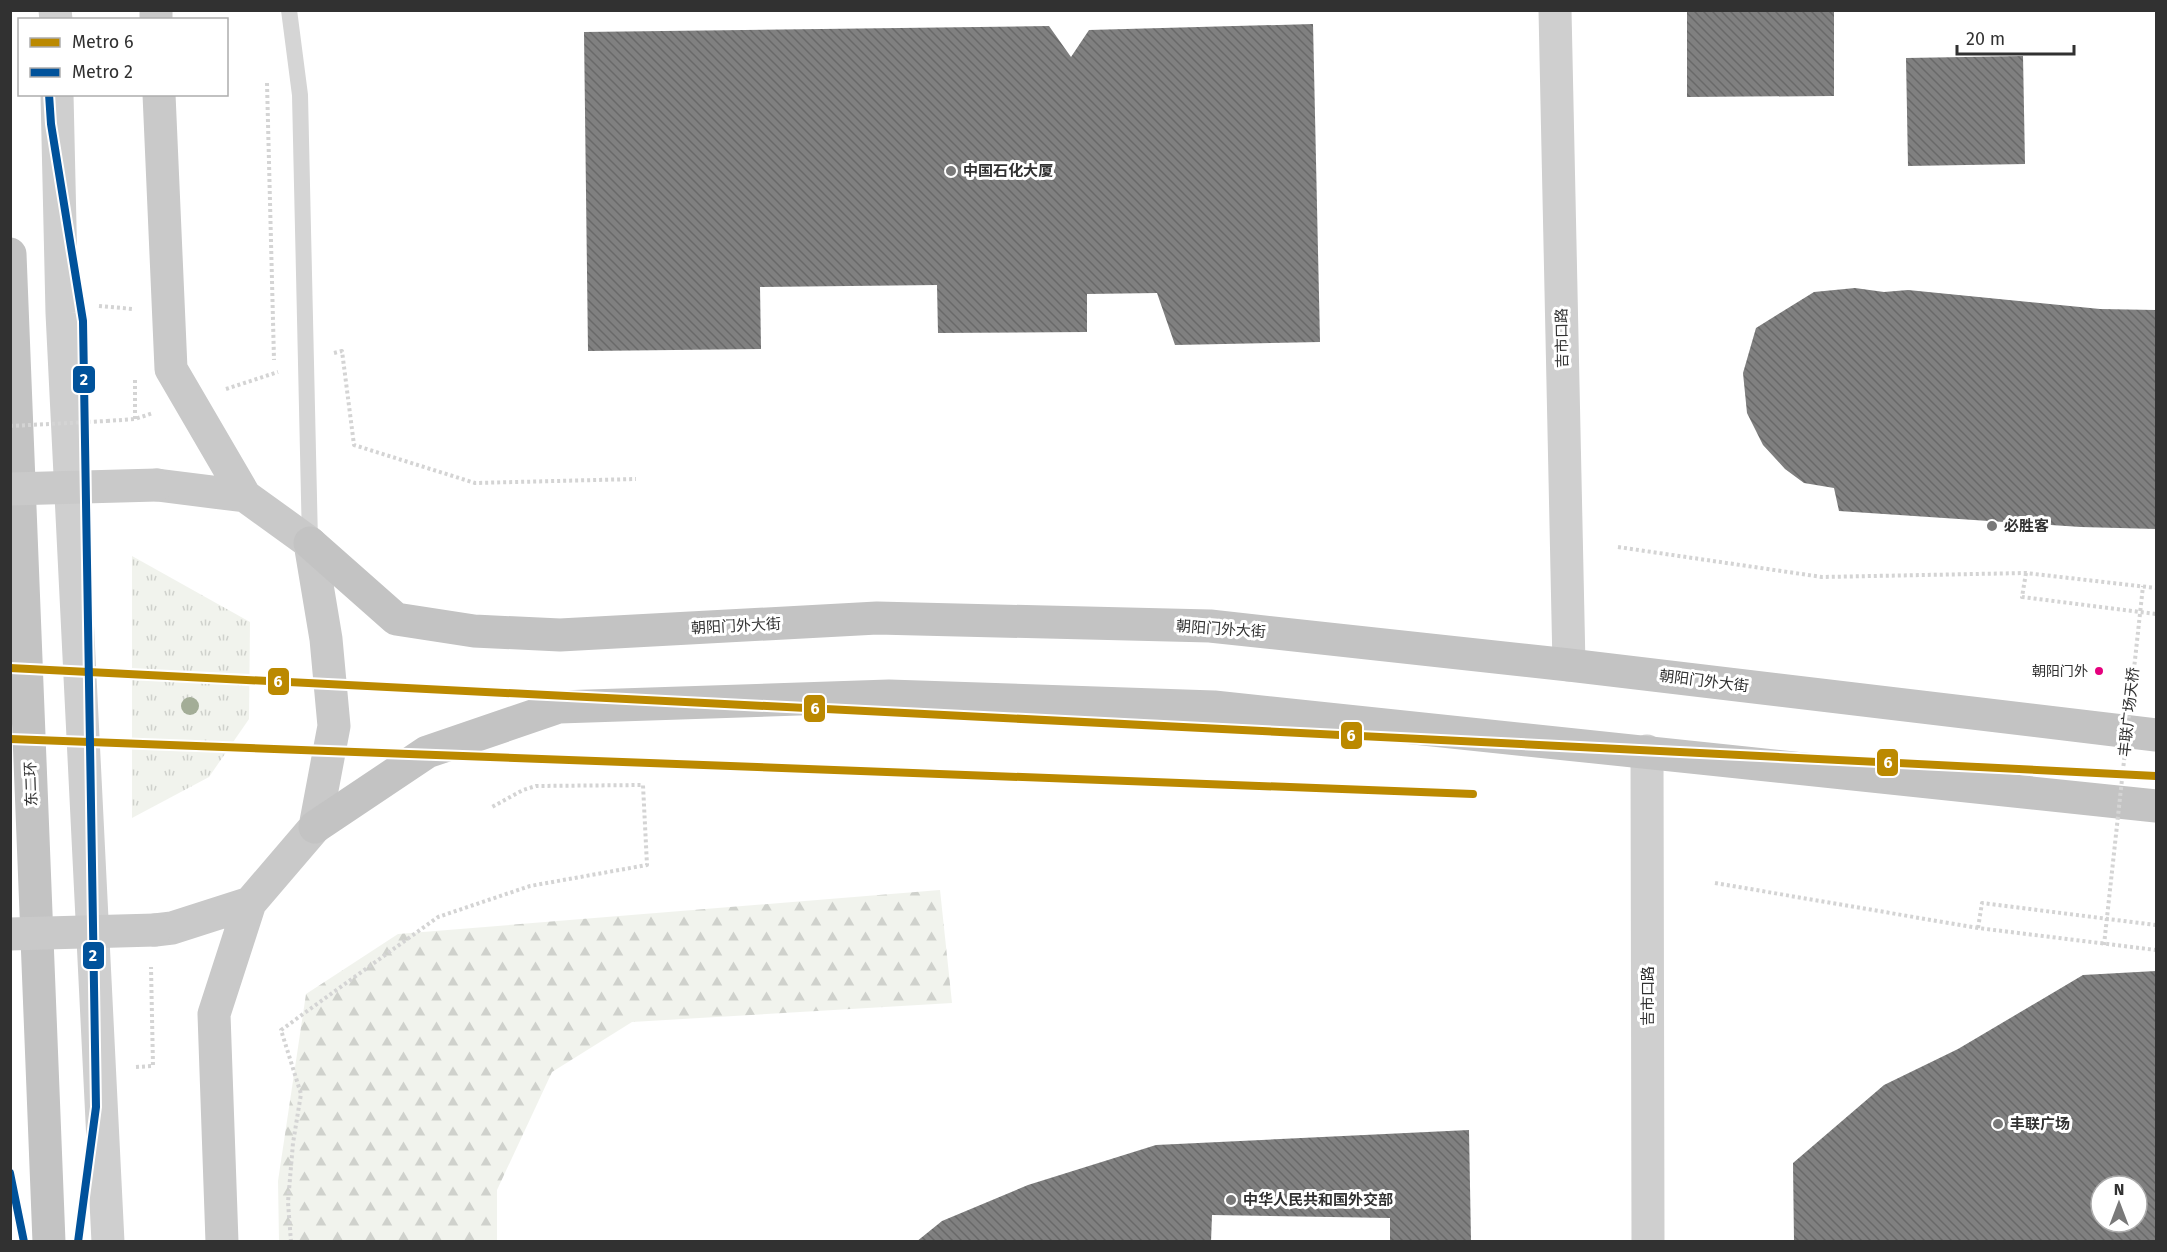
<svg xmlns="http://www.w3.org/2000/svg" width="2167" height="1252" font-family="'Fira Sans','Noto Sans SC',sans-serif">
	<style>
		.grass { fill: url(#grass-tufts) }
		.forest { fill: url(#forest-firs) }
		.building { fill: url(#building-back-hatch); fill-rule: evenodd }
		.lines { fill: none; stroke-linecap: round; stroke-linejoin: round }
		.path { stroke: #d4d4d4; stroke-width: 4; stroke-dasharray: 3 3; stroke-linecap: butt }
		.lane { stroke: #d5d5d5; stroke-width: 16 }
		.secondary { stroke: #cfcfcf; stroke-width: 33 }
		.primary { stroke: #c9c9c9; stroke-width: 33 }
		.highway { stroke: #c3c3c3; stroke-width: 33 }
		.path-bridge { stroke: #d4d4d4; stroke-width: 4; stroke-dasharray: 3 3; stroke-linecap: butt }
		.primary-bridge { stroke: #c9c9c9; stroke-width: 33 }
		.metro-1-casing { stroke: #fff; stroke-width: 12 }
		.metro-2-casing { stroke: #fff; stroke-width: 12 }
		.metro-1 { stroke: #bb8900; stroke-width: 8 }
		.metro-2 { stroke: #00529b; stroke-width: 8 }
		.tree { fill: #a3ad97 }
		.poi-dot { fill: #797979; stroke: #fff; stroke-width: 2 }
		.bus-dot { fill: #e5007d; stroke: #fff; stroke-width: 2 }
		.labels { text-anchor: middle; stroke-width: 6; stroke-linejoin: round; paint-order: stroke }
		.bus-label { font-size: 14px; fill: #313131; stroke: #fff; text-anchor: end }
		.poi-label { font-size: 15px; font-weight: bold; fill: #313131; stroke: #fff; text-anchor: start }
		.street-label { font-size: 15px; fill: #313131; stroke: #fff }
		.line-badge { stroke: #fff; stroke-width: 2 }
		.badge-label { font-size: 16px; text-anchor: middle; font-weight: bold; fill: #fff }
	</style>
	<defs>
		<pattern id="grass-tufts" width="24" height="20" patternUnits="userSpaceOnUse" patternTransform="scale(1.5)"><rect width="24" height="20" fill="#f1f3ed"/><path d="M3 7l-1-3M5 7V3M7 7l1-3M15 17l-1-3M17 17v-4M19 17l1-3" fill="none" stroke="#cfd1cc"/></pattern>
		<pattern id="forest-firs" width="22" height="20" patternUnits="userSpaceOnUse" patternTransform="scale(1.5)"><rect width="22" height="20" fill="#f1f3ed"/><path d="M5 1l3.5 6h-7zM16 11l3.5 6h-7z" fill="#cfd1cc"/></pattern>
		<pattern id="building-back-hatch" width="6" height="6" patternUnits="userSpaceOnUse" patternTransform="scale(1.5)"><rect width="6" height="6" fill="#808080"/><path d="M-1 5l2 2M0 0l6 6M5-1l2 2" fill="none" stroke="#696969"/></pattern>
	</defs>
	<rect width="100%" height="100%" fill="#fff"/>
	<path class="grass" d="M132,556L250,622L249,719L209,777L132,818Z"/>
	<path class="forest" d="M940,890L952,1003L632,1022L552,1072L497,1190V1241H279L278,1181L306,994L398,934Z"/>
	<path class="building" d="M1687,10H1834V96L1687,97Z
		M1313,24L1320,342L1175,345L1157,293L1087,294V332L938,333L937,285L760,287L761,349L588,351L584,32L1049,26L1071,57L1089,30Z
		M2023,56L2025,164L1908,166L1906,58Z
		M1855,288L1884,292L1908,290L2100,309L2156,310V529L2081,527L1839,511L1834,488L1804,483L1785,469L1763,445L1747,413L1743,373L1756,328L1814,292Z
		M2156,971V1242H1794L1793,1163L1884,1085L1958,1049L2083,975ZM2101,1186H2137V1222H2101Z
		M1469,1130L1471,1242H1390V1218L1212,1215L1211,1242H916L942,1221L1028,1185L1156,1145Z"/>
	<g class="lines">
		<path class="path" d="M267,83L274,360
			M99,306L133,309
			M334,353L342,351L354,445L475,483L636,479
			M226,389L278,372
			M135,419V380
			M107,421L135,419L153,413
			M1618,547L1822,577L2026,573L2156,588
			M2026,573L2022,597L2156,614
			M1715,883L1978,928L2156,950
			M1978,928L1982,903L2156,925
			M136,1067L153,1066L151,967
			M291,1242L288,1202L293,1143L301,1094L281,1030L438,917L530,886L647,865L643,785L536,786L523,790L492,807"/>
		<path class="lane" d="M289,10L300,95L310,542"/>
		<path class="secondary" d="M55,10L56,20
			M1555,10L1569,665
			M57,94L62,313L108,1242
			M1647,751L1648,1242"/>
		<path class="primary" d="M156,10V20
			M159,94L171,369L245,496L310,543L326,639L334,726L315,827L250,903L214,1014L222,1242
			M157,485L245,496
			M155,930L172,928L250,903"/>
		<path class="highway" d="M10,254L49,1242
			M310,543L396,619L474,631L560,635L877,618L1210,626L1569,665L2156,735
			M315,827L427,752L559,707L889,696L1214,707L2156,806"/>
		<path class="path-bridge" d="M10,426L107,421
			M2104,945L2143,586"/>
		<path class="primary-bridge" d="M10,489L157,485
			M10,934L155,930"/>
		<g class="metro-1-casing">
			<path id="metro-1" d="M10,668L2156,776
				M10,739L1473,794"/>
		</g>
		<g class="metro-2-casing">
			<path id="metro-2" d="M49,94L51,124L83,321L96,1107L78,1242
				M10,1173L24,1242"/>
		</g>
		<use href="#metro-1" class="metro-1"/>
		<use href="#metro-2" class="metro-2"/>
	</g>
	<circle class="tree" cx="190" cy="706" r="9"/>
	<g class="poi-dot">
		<circle cx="951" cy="171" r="6"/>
		<circle cx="1992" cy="526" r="6"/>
		<circle cx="1998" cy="1124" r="6"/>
		<circle cx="1231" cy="1200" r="6"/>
	</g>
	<circle class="bus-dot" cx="2099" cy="671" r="5"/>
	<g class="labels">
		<g class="bus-label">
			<text x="2088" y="676">朝阳门外</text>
		</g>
		<g class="poi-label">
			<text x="963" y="176">中国石化大厦</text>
			<text x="2004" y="531">必胜客</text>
			<text x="2010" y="1129">丰联广场</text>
			<text x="1243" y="1205">中华人民共和国外交部</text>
		</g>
		<g class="street-label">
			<text transform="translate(1562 338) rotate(-91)" y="5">吉市口路</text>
			<text transform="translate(736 626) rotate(-3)" y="5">朝阳门外大街</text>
			<text transform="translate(1221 629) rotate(4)" y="5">朝阳门外大街</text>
			<text transform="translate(1704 681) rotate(7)" y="5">朝阳门外大街</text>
			<text transform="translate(2129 712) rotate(-84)" y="5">丰联广场天桥</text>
			<text transform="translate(31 784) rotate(-92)" y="5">东二环</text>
			<text transform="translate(1648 996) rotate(-90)" y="5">吉市口路</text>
		</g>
	</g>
	<g class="line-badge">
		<rect x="72" y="365" width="24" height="29" rx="6" fill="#00529b"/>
		<rect x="267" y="667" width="23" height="29" rx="6" fill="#bb8900"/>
		<rect x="803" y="694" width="23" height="29" rx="6" fill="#bb8900"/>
		<rect x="1340" y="721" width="23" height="29" rx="6" fill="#bb8900"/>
		<rect x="1876" y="748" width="23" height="29" rx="6" fill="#bb8900"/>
		<rect x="82" y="941" width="23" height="29" rx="6" fill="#00529b"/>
	</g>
	<g class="badge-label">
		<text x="84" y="385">2</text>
		<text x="278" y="687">6</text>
		<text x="815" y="714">6</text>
		<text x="1351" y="741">6</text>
		<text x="1888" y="768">6</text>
		<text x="93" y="961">2</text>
	</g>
	<rect width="2167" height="1252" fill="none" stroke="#313131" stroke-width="24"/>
	<rect x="18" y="18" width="210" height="78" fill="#ffffff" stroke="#adadad" stroke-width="1.5"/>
	<rect x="30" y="38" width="30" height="9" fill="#bb8900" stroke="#adadad" stroke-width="1.5"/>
	<text x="72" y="48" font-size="18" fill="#313131">Metro 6</text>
	<rect x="30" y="68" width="30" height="9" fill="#00529b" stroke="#adadad" stroke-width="1.5"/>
	<text x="72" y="78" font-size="18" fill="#313131">Metro 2</text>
	<g transform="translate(2119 1204)"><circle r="28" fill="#ffffff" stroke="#adadad" stroke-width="1.5"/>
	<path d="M0-4.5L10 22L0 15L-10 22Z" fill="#797979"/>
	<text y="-9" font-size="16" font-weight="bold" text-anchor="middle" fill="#313131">N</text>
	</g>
	<path d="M1957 45v9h117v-9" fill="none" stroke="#313131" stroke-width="3"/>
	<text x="1966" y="45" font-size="18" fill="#313131" stroke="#ffffff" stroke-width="4.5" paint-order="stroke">20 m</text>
</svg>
